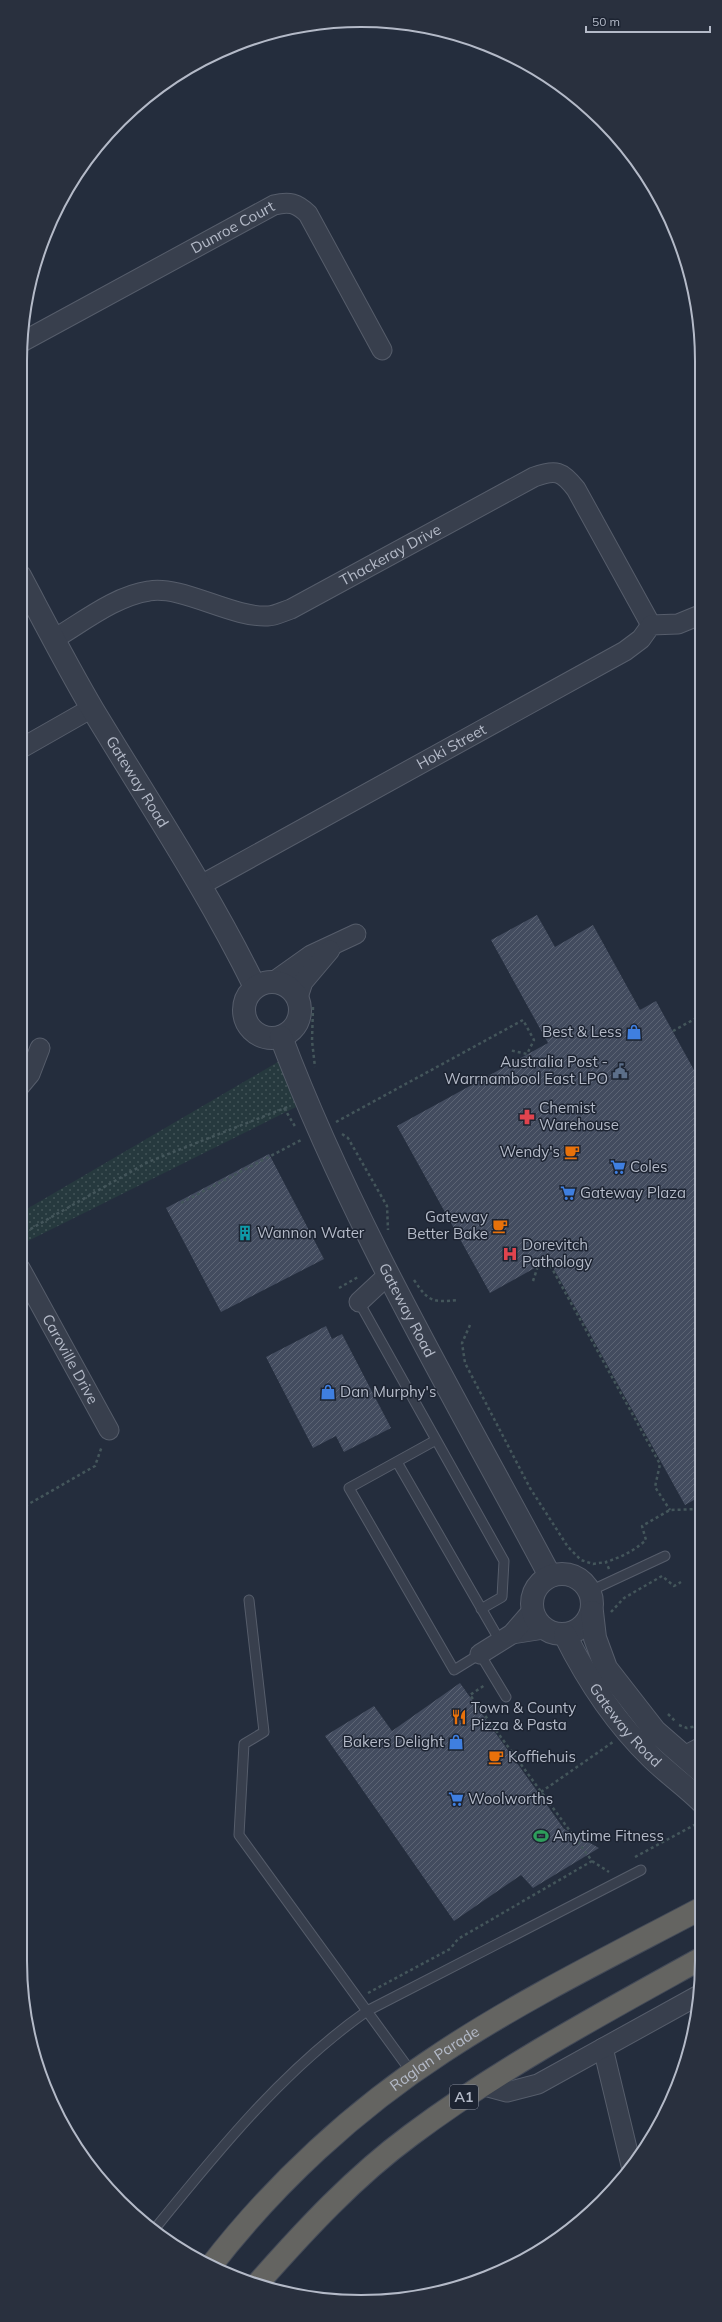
<svg xmlns="http://www.w3.org/2000/svg" width="722" height="2322" font-family="Mulish,sans-serif">
	<style>
		.park { fill: url(#park-dots) }
		.building { fill: url(#building-hatch) }
		.lines { fill: none; stroke-linecap: round; stroke-linejoin: round }
		.service-casing { stroke: #565d6b; stroke-width: 11 }
		.minor-casing { stroke: #565d6b; stroke-width: 21 }
		.tertiary-casing { stroke: #565d6b; stroke-width: 24 }
		.trunk-casing { stroke: #434a58; stroke-width: 24 }
		.path { stroke: #44565b; stroke-width: 2.5; stroke-dasharray: 3 3; stroke-linecap: butt }
		.service { stroke: #383f4d; stroke-width: 9 }
		.minor { stroke: #383f4d; stroke-width: 19 }
		.tertiary { stroke: #383f4d; stroke-width: 22 }
		.trunk { stroke: #646461; stroke-width: 22 }
		.labels { text-anchor: middle; stroke-width: 3; stroke-linejoin: round; paint-order: stroke }
		.shield { fill: #1d2432; stroke: #878d9b; stroke-width: 1 }
		.shield-label { font-size: 14px; font-weight: bold; fill: #b4bac8 }
		.street-label { font-size: 15px; fill: #b4bac8; stroke: #1d2432 }
		.poi-label { font-size: 15px; fill: #b4bac8; stroke: #1d2432; text-anchor: start }
		.rim { fill: none; stroke: #b4bac8; stroke-width: 2 }
	</style>
	<defs>
		<pattern id="park-dots" width="8" height="8" patternUnits="userSpaceOnUse"><rect width="8" height="8" fill="#26393e"/><path d="M2 2h.1M6 6h.1" fill="none" stroke="#435458" stroke-width="1.8" stroke-linecap="round"/></pattern>
		<pattern id="building-hatch" width="6" height="6" patternUnits="userSpaceOnUse"><rect width="6" height="6" fill="#434c5f"/><path d="M-1 1l2-2M0 6l6-6M5 7l2-2" fill="none" stroke="#5c6474"/></pattern>
	</defs>
	<rect width="100%" height="100%" fill="#242d3d"/>
	<path class="park" d="M288,1056L306,1102L20,1245V1213Z"/>
	<path class="building" d="M537,915L555,947L593,925L640,1010L656,1001L700,1081L701,1496L685,1505L549,1260L490,1293L397,1126L548,1043L491,940Z
		M269,1154L324,1259L221,1312L166,1208Z
		M326,1326L332,1339L342,1334L391,1428L344,1452L336,1436L313,1448L266,1357Z
		M460,1683L564,1829L599,1848L533,1888L521,1875L454,1921L325,1736L374,1706L392,1731Z"/>
	<g class="lines">
		<g class="service-casing">
			<path id="service" d="M359,1302L504,1561L502,1597L481,1609
				M436,1440L349,1488L454,1670L480,1654L506,1697
				M397,1462L500,1641
				M590,1591L665,1556
				M249,1600L264,1732L244,1744L239,1835L412,2073
				M681,1752L702,1741
				M153,2231C217,2152 283,2070 367,2011L641,1870"/>
		</g>
		<g class="minor-casing">
			<g id="minor">
				<path id="s1" d="M22,342L274,205C289,201 297,203 308,214L382,350"/>
				<path id="s2" d="M54,639C83,622 115,596 149,591C182,585 232,618 268,616C275,616 284,611 291,609L534,477C556,469 562,471 576,489L651,625"/>
				<path d="M20,749L92,708"/>
				<path id="s3" d="M201,885L625,651L641,639L651,625L678,624L700,615"/>
				<path d="M273,982L311,955L356,934"/>
				<path d="M298,997L303,982L330,950"/>
				<path d="M20,1086L30,1074L40,1048"/>
				<path id="s4" d="M20,1268L109,1430"/>
				<path d="M359,1302L389,1274"/>
				<path d="M512,1634L544,1629"/>
				<path d="M480,1654L512,1634L532,1611"/>
				<path d="M603,2048L631,2165"/>
				<path d="M481,2085L507,2092L538,2084L699,1995"/>
			</g>
		</g>
		<g class="tertiary-casing">
			<g id="tertiary">
				<path id="s5" d="M20,576C44,621 67,666 93,710C148,801 208,891 255,987"/>
				<circle cx="272" cy="1010" r="28"/>
				<path id="s6" d="M281,1037C352,1225 456,1399 550,1576"/>
				<circle cx="562" cy="1604" r="30"/>
				<path d="M592,1612L595,1638L606,1668L655,1731L702,1772"/>
				<path id="s7" d="M565,1635C587,1679 615,1722 651,1757C667,1773 686,1786 702,1802"/>
			</g>
		</g>
		<g class="trunk-casing">
			<g id="trunk">
				<path id="s8" d="M210,2267C274,2184 355,2109 443,2052C525,1998 615,1954 702,1908"/>
				<path d="M259,2282C306,2229 354,2177 411,2135C502,2067 603,2013 702,1958"/>
			</g>
		</g>
		<path class="path" d="M313,1007L312,1041L315,1067
			M673,1031L700,1016
			M284,1108L296,1128
			M336,1122L523,1020L534,1040L527,1054L509,1050
			M342,1134L348,1138L387,1206L388,1230
			M181,1203L303,1139
			M20,1235L148,1162L290,1106
			M414,1280C428,1301 432,1303 458,1300
			M533,1281L538,1266L549,1263L660,1464L655,1487L670,1510
			M339,1288L358,1277
			M470,1325L462,1343L465,1363L530,1488L568,1547L581,1560L593,1564L606,1562
			M20,1509L95,1466L102,1446
			M609,1569L606,1562C621,1557 634,1551 646,1540L642,1526L670,1510L701,1509
			M528,1594L531,1581
			M611,1612L624,1598L662,1576L674,1586L681,1582
			M668,1714L675,1721
			M679,1725L687,1728L702,1725
			M541,1792L613,1742
			M698,1823L702,1829
			M702,1847L700,1848L702,1851
			M635,1857L698,1823
			M592,1861L609,1872
			M368,1993L450,1949L458,1939L592,1861L470,1695L485,1685"/>
		<use href="#service" class="service"/>
		<use href="#minor" class="minor"/>
		<use href="#tertiary" class="tertiary"/>
		<use href="#trunk" class="trunk"/>
	</g>
	<defs>
		<g id="shop-bare" transform="scale(1.2)"><path d="M-5-2.5h2.3a2.7 3.5 0 0 1 5.4 0H5L5.5 6h-11ZM-1.5-2.5h3a1.5 2.3 0 0 0-3 0Z" fill="#3f7fe0" stroke="#1d2432" stroke-width="2.5" paint-order="stroke"/></g>
		<g id="civic-bare" transform="scale(1.2)"><path d="M-.6-6.5H3V-4.5H.6V-3L4-1V1h2V6H-6V1h2V-1L-.6-3ZM-1.2 2.5V6h2.4V2.5Z" fill="#5c6f8a" stroke="#1d2432" stroke-width="2.5" paint-order="stroke"/></g>
		<g id="pharmacy-bare" transform="scale(1.2)"><path d="M-2-6h4v4h4v4h-4v4h-4v-4h-4v-4h4Z" fill="#e0444e" stroke="#1d2432" stroke-width="2.5" paint-order="stroke"/></g>
		<g id="cafe-bare" transform="scale(1.2)"><path d="M-5.5-4.5H6V0H3Q3 3.5 0 3.5H-2.5Q-5.5 3.5-5.5 0ZM3-3.2v2h1.7v-2ZM-6 4.5H4V6H-6Z" fill="#e8710a" stroke="#1d2432" stroke-width="2.5" paint-order="stroke"/></g>
		<g id="supermarket-bare" transform="scale(1.2)"><path d="M-6-5.5h2.5l.6 2H6L4.5 2H-2.5L-4.4-4H-6ZM-1.5 3.2a1.3 1.3 0 1 0 .1 0ZM3 3.2a1.3 1.3 0 1 0 .1 0Z" fill="#3f7fe0" stroke="#1d2432" stroke-width="2.5" paint-order="stroke"/></g>
		<g id="building-bare" transform="scale(1.2)"><path d="M-4-6H4V6H1V3H-1V6H-4ZM-2.5-4.3h1.7v1.8h-1.7ZM.8-4.3h1.7v1.8H.8ZM-2.5-1h1.7V.8h-1.7ZM.8-1h1.7V.8H.8Z" fill="#0f9aa8" stroke="#1d2432" stroke-width="2.5" paint-order="stroke"/></g>
		<g id="hospital-bare" transform="scale(1.2)"><path d="M-5-5h3v3.5h4V-5h3V5h-3V1.5h-4V5h-3Z" fill="#e0444e" stroke="#1d2432" stroke-width="2.5" paint-order="stroke"/></g>
		<g id="restaurant-bare" transform="scale(1.2)"><path d="M-5-6h1v4h1v-4h1v4h1v-4h1v5L-1.5 .5V6h-2V.5L-5-1ZM5-6V6H3V1.5H1.5Q1.5-4 5-6Z" fill="#e8710a" stroke="#1d2432" stroke-width="2.5" paint-order="stroke"/></g>
		<g id="stadium-bare" transform="scale(1.2)"><path d="M0-5a6.5 5 0 1 0 0 10a6.5 5 0 1 0 0-10ZM-3.5-1.8h7v3.6h-7Z" fill="#2e9e5b" stroke="#1d2432" stroke-width="2.5" paint-order="stroke"/></g>
	</defs>
	<g fill-rule="evenodd">
		<use href="#shop-bare" x="634" y="1032"/>
		<use href="#civic-bare" x="620" y="1071"/>
		<use href="#pharmacy-bare" x="527" y="1117"/>
		<use href="#cafe-bare" x="572" y="1152"/>
		<use href="#supermarket-bare" x="618" y="1167"/>
		<use href="#supermarket-bare" x="568" y="1193"/>
		<use href="#cafe-bare" x="500" y="1226"/>
		<use href="#building-bare" x="245" y="1233"/>
		<use href="#hospital-bare" x="510" y="1254"/>
		<use href="#shop-bare" x="328" y="1392"/>
		<use href="#restaurant-bare" x="459" y="1717"/>
		<use href="#shop-bare" x="456" y="1742"/>
		<use href="#cafe-bare" x="496" y="1757"/>
		<use href="#supermarket-bare" x="456" y="1799"/>
		<use href="#stadium-bare" x="541" y="1836"/>
	</g>
	<g class="labels">
		<rect class="shield" x="450" y="2085" width="28" height="24" rx="3"/>
		<g class="shield-label">
			<text x="464" y="2102">A1</text>
		</g>
		<g class="street-label">
			<text dy="5" stroke="none"><textPath href="#s1" startOffset="240">Dunroe Court</textPath></text>
			<text dy="5" stroke="none"><textPath href="#s2" startOffset="367">Thackeray Drive</textPath></text>
			<text dy="5" stroke="none"><textPath href="#s3" startOffset="286">Hoki Street</textPath></text>
			<text dy="5" stroke="none"><textPath href="#s5" startOffset="237">Gateway Road</textPath></text>
			<text dy="5" stroke="none"><textPath href="#s6" startOffset="301">Gateway Road</textPath></text>
			<text dy="5" stroke="none"><textPath href="#s4" startOffset="104">Caroville Drive</textPath></text>
			<text dy="5" stroke="none"><textPath href="#s7" startOffset="109">Gateway Road</textPath></text>
			<text dy="5" stroke="none"><textPath href="#s8" startOffset="308">Raglan Parade</textPath></text>
		</g>
		<g class="poi-label">
			<text x="622" y="1037" text-anchor="end">Best &amp; Less</text>
			<text x="608" y="1067" text-anchor="end">Australia Post -<tspan x="608" dy="17">Warrnambool East LPO</tspan></text>
			<text x="539" y="1113">Chemist<tspan x="539" dy="17">Warehouse</tspan></text>
			<text x="560" y="1157" text-anchor="end">Wendy's</text>
			<text x="630" y="1172">Coles</text>
			<text x="580" y="1198">Gateway Plaza</text>
			<text x="488" y="1222" text-anchor="end">Gateway<tspan x="488" dy="17">Better Bake</tspan></text>
			<text x="257" y="1238">Wannon Water</text>
			<text x="522" y="1250">Dorevitch<tspan x="522" dy="17">Pathology</tspan></text>
			<text x="340" y="1397">Dan Murphy's</text>
			<text x="471" y="1713">Town &amp; County<tspan x="471" dy="17">Pizza &amp; Pasta</tspan></text>
			<text x="444" y="1747" text-anchor="end">Bakers Delight</text>
			<text x="508" y="1762">Koffiehuis</text>
			<text x="468" y="1804">Woolworths</text>
			<text x="553" y="1841">Anytime Fitness</text>
		</g>
	</g>
	<path d="M0 0H722V2322H0ZM361 27H361A334 334 0 0 1 695 361V1961A334 334 0 0 1 361 2295H361A334 334 0 0 1 27 1961V361A334 334 0 0 1 361 27Z" fill="#29303e" fill-rule="evenodd"/>
	<path class="rim" d="M361 27H361A334 334 0 0 1 695 361V1961A334 334 0 0 1 361 2295H361A334 334 0 0 1 27 1961V361A334 334 0 0 1 361 27Z"/>
	<path d="M586 26v6h124v-6" fill="none" stroke="#b4bac8" stroke-width="2"/>
	<text x="592" y="26" font-size="12" fill="#b4bac8" stroke="#1d2432" stroke-width="3" paint-order="stroke">50 m</text>
</svg>
